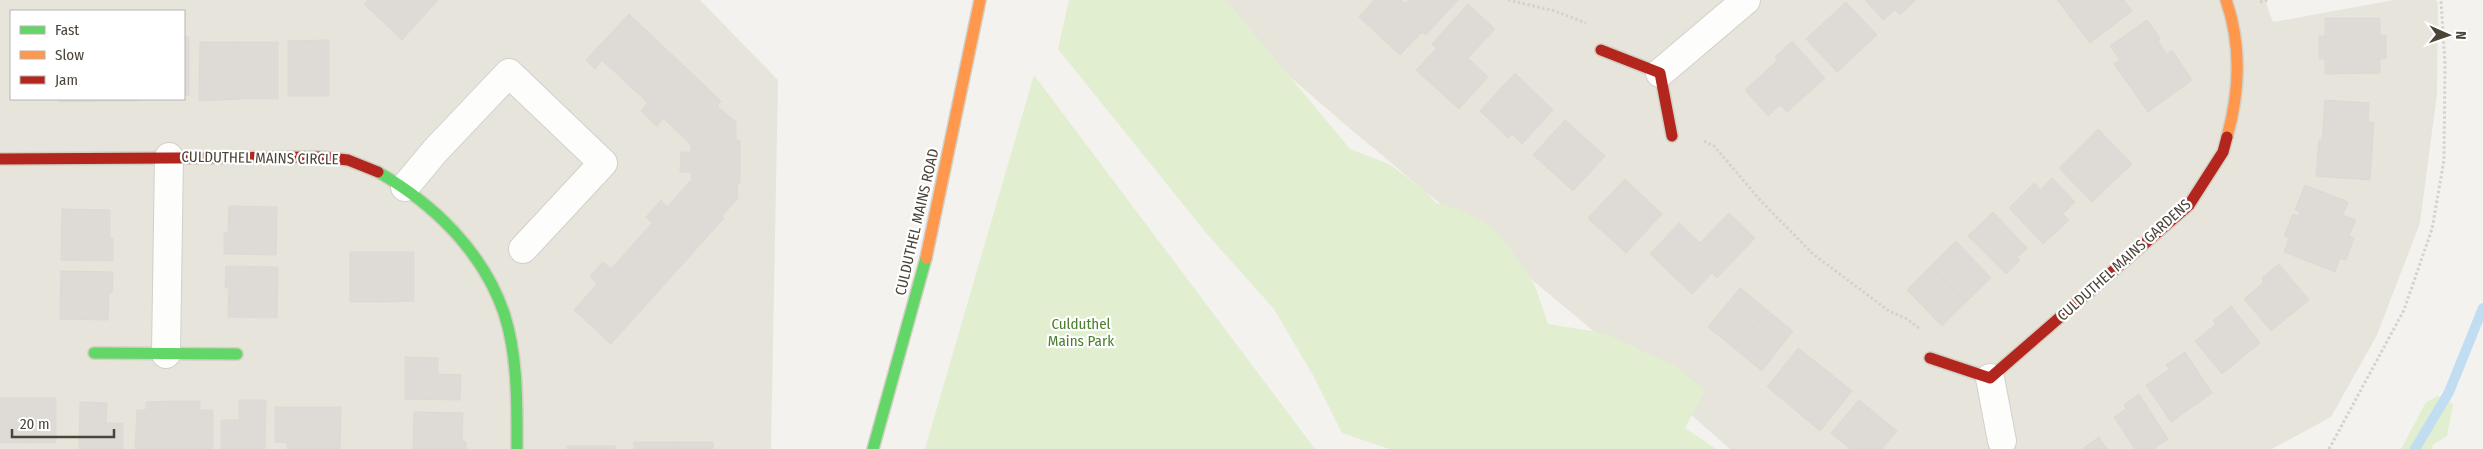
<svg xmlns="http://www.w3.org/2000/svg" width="2483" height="449" font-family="'Fira Sans Condensed',sans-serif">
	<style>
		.residential { fill: #e7e4dc; fill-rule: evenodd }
		.green { fill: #e1eecf }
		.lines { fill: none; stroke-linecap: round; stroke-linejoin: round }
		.stream { stroke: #c0ddf1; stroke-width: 10 }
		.building { fill: #dedbd6; stroke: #dcd9d4 }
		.street-casing { stroke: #d2d0cb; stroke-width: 30 }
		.fast-casing { stroke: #d3cfc5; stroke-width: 14 }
		.slow-casing { stroke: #d3cfc5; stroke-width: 14 }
		.jam-casing { stroke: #d3cfc5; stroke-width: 14 }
		.path { stroke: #d3d2cc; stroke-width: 3; stroke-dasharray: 2.5 2.5; stroke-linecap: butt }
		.street { stroke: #fdfdfc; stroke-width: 28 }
		.fast { stroke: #63d668; stroke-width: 11 }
		.slow { stroke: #ff974d; stroke-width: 11 }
		.jam { stroke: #b3261e; stroke-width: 11 }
		.labels { text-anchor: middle; stroke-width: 4.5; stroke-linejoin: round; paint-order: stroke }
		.street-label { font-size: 15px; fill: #4b4439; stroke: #fff }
		.park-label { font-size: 15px; fill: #4a7f2a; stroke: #fff }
	</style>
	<rect width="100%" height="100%" fill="#f4f2ee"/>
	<path class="residential" d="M0,0H700L778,80L771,449H0ZM11,11H184V99H11Z
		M1201,0H2265L2273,22L2394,0H2436L2438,4L2437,94L2420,223L2377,335L2331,417L2272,449H1730L1639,369L1348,127Z"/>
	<path class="green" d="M1069,0H1226L1350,149L1389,164L1422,188L1436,203L1458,209L1486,223L1508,245L1535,286L1548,324L1604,333L1677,367L1705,391L1685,428L1716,449H1730H1389L1342,433L1314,377L1274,309L1207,234L1058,49Z
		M1034,75L1315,449H925Z
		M2438,396L2453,404L2447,436L2434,444L2431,449H2401L2426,402Z"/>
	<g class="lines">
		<path class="stream" d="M2415,449L2449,392L2483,308"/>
	</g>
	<path class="building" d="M368,0H438L402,40L364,4Z
		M1374,0H1401L1405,4L1409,0H1458L1426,35L1422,32L1400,55L1359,17Z
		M1865,0H1916L1900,15L1895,10L1883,20Z
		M2057,0H2124L2132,11L2090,43Z
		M1846,2L1877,35L1837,72L1806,39Z
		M1468,4L1495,29L1468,58L1488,77L1459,109L1416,70L1437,48L1432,44Z
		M629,14L721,101L717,106L736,122V140H740V183H737L738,198L722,216L724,218L611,344L574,310L597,284L590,276L603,262L611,269L652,223L646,217L661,200L667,207L692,179L691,172H680L681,152H691V145L663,118L657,126L641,111L648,103L602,60L595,69L586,60Z
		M2325,18H2380V35H2386V58L2380,59V73L2325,74V59H2319V36H2325Z
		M2147,20L2160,38L2158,41L2167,54L2172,50L2192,80L2148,112L2114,64L2120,60L2110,46Z
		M184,37H189V95H184Z
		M329,40V96H288V41Z
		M1792,41L1825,78L1787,112L1780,105L1768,116L1745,90L1778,60L1775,57Z
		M200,42H239V99L199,101Z
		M239,42H278V99H239Z
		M1515,73L1553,110L1522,144L1512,134L1508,138L1480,111Z
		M59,99H100V101L59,102Z
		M100,99H138V101H100Z
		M2325,100L2369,103L2368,122H2374L2370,180L2316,176L2319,140H2322Z
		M1565,120L1605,156L1573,191L1533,155Z
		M2098,129L2132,164L2092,202L2059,168Z
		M2052,178L2075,202L2063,214L2069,220L2043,244L2009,208L2034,183L2040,190Z
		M1625,179L1662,214L1626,253L1588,218Z
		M2305,185L2348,202L2343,215L2356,220L2349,236L2354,238L2346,260L2340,258L2335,272L2284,252L2289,238L2284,236L2293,214L2298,216L2300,212L2295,210Z
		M229,206L277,207L276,255L224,254V233H228Z
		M62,209L110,210V239H113V261L61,260Z
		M1993,212L2027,248L2017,258L2020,260L2006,274L1968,236Z
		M1729,213L1755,238L1717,278L1712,273L1692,294L1650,254L1679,223L1700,243Z
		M1956,241L1991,278L1966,302L1931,266Z
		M350,252H382V302H350Z
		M382,252H414V301L382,302Z
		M2279,264L2309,300L2271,331L2244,299L2264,282L2262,278Z
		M226,266L278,267L277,318L228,317L229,288H225Z
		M1931,266L1966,302L1942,326L1907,290Z
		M61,271L113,272L112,293H109L108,320L60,319Z
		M1740,288L1767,310L1735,349L1708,327Z
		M2231,306L2260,343L2222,374L2195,341L2216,324L2213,321Z
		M1767,310L1793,331L1762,371L1735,349Z
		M1798,348L1826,370L1794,409L1767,387Z
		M2185,352L2212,393L2171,422L2146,385L2170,369L2166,365Z
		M405,357L438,358V374L461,375L460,400L405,399Z
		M1826,370L1852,391L1820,431L1794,409Z
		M2139,394L2168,439L2153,449H2135L2114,417L2126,409L2124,405Z
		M0,398H27V443H0Z
		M27,398H56V443H27Z
		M239,400H266L265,449H221V420H239Z
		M1859,400L1897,431L1882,449H1850L1831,433Z
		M174,401V449H135L137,410H146V402Z
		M174,401H200V410H213V449H174Z
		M80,402L107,403L106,423H123V449H79Z
		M275,407H341L340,449H287V443L275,442Z
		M414,412L463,413L462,441L466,442V449H413Z
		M2099,437L2107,449H2082Z
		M634,442H673V449H634Z
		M673,442H713V449H673Z
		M567,446H615V449H567Z"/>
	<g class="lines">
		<g class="street-casing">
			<path id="street" d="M1660,73L1746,0
				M405,187L435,151L509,73L603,163L523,249
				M166,354L169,157
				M1990,378L2002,441"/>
		</g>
		<g class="fast-casing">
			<path id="fast" d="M378,172C434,204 483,252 504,313C518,356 517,404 517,449
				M94,353L237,354
				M873,449L926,258"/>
		</g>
		<g class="slow-casing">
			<path id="slow" d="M2226,0C2242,46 2240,91 2227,137
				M926,258L980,0"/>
		</g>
		<g class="jam-casing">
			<path id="jam" d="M1601,50L1660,73L1672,136
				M0,159L320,157L348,160L378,172
				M1930,358L1990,378L2189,205L2223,152L2227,137"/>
		</g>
		<path class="path" d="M1508,0L1555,11L1586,23
			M2260,2L2269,0
			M1704,141L1714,146L1761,201L1813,254L1889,311L1907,319L1920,329
			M2329,449L2404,310L2432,229L2444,160L2445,65L2441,0"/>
		<use href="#street" class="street"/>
		<use href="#fast" class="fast"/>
		<use href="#slow" class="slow"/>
		<use href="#jam" class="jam"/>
	</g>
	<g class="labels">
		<g class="street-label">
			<text transform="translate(260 158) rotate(1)" y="5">CULDUTHEL MAINS CIRCLE</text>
			<text transform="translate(917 222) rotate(-77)" y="5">CULDUTHEL MAINS ROAD</text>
			<text transform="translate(2124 260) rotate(-42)" y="5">CULDUTHEL MAINS GARDENS</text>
		</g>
		<g class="park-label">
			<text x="1081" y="329">Culduthel<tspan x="1081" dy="17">Mains Park</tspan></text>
		</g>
	</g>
	<rect x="10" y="10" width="175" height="90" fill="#ffffff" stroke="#b7b4b0"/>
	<rect x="20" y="26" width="25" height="8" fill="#63d668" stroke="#b7b4b0"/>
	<text x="55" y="35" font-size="15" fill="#4b4439">Fast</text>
	<rect x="20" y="51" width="25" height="8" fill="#ff974d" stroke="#b7b4b0"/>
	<text x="55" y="60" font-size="15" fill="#4b4439">Slow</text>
	<rect x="20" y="76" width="25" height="8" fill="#b3261e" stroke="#b7b4b0"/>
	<text x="55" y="85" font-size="15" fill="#4b4439">Jam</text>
	<g transform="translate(2448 35) rotate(92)" stroke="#ffffff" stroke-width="4" paint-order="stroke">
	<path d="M0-4L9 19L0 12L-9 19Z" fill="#4b4439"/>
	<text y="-8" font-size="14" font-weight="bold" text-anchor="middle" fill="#4b4439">N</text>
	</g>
	<path d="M12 429v8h102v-8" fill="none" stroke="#4b4439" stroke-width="2.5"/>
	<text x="20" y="429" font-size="15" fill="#4b4439" stroke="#ffffff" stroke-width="4" paint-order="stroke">20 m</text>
</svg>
